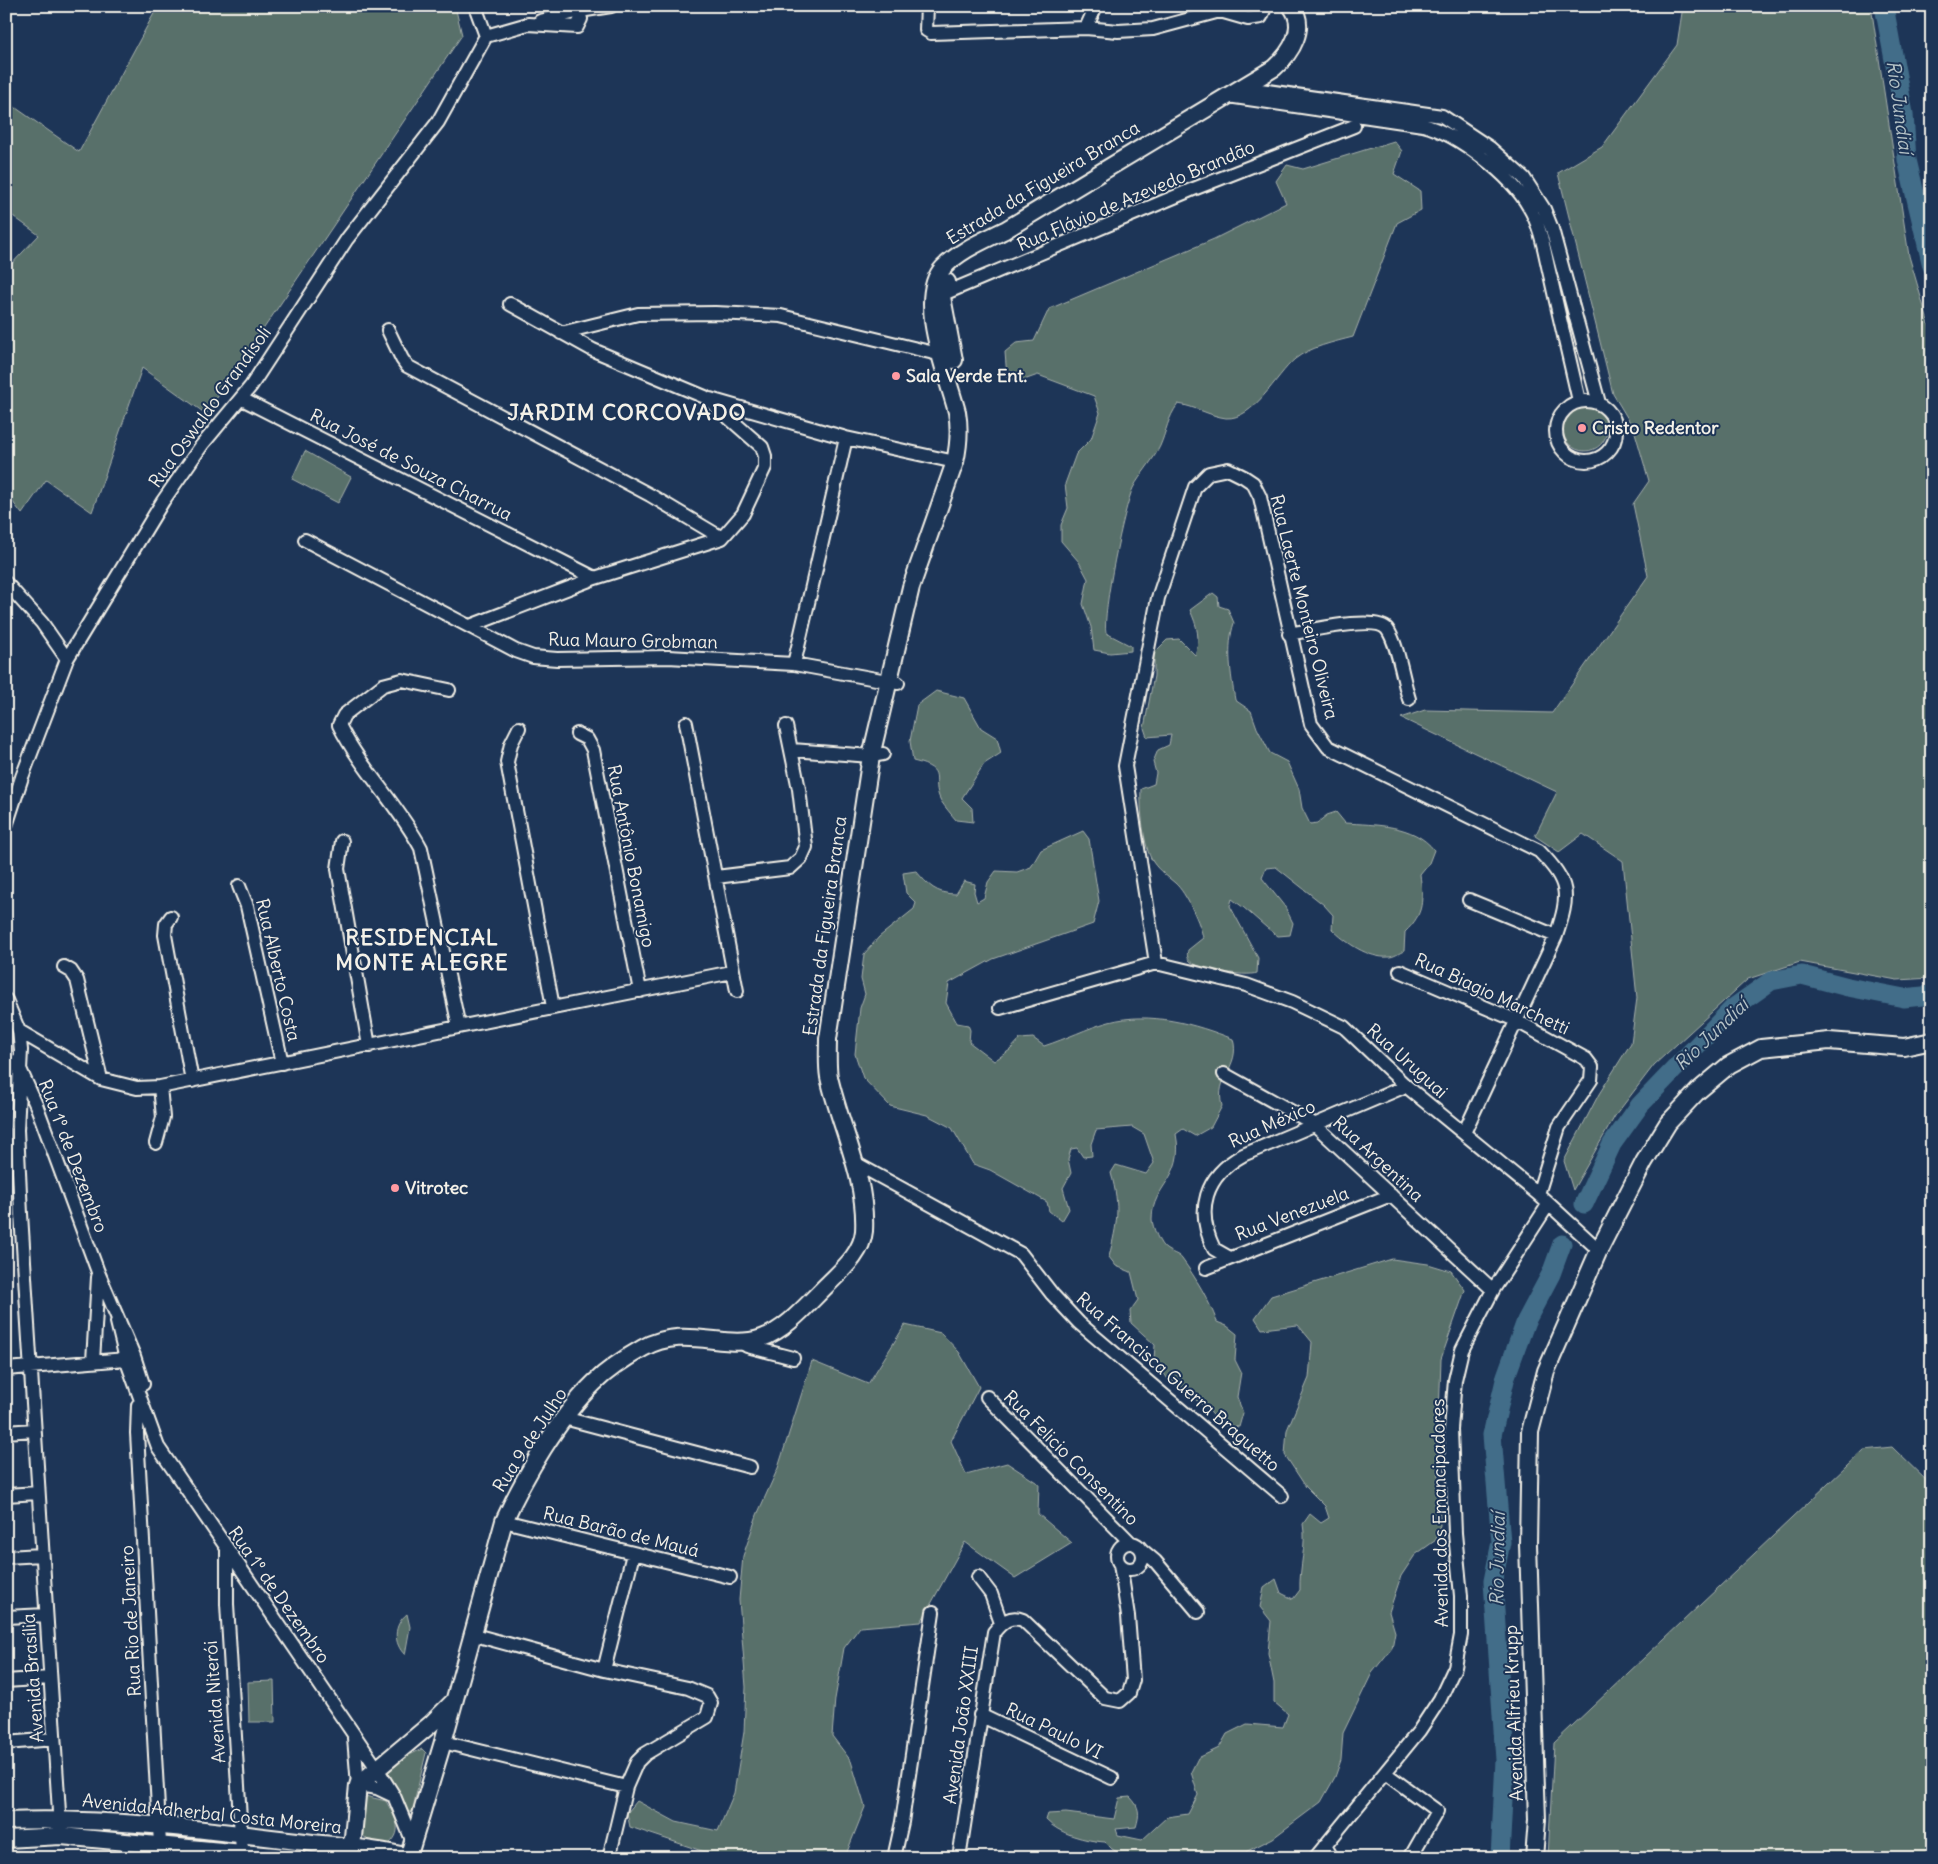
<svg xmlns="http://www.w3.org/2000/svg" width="1938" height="1864" font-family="Delius,sans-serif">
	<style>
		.green { fill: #596f6b; stroke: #a6b0aa }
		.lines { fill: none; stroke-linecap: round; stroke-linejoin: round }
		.river { stroke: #426d89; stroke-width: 19 }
		.minor-casing { stroke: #f4f1e8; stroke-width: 16 }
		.major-casing { stroke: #f4f1e8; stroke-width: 20 }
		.minor { stroke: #1d3557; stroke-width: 12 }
		.major { stroke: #1d3557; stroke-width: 16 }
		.poi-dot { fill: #ff9aa2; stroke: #1d3557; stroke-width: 2 }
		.labels { text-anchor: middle; stroke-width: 4; stroke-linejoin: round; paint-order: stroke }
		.street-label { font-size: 18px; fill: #f4f1e8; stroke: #1d3557 }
		.poi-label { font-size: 18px; font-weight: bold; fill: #f4f1e8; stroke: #1d3557; text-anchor: start }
		.water-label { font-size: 19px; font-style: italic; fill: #b6c3c7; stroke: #1d3557 }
		.district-label { font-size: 22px; font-weight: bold; letter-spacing: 1px; fill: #f4f1e8; stroke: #1d3557 }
	</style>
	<rect width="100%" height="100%" fill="#1d3557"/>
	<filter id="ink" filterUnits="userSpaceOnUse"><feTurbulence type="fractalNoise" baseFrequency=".02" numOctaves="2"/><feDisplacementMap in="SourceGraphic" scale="10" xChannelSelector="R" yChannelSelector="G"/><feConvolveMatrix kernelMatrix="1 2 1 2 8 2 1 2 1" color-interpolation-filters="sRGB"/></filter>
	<g filter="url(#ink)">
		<path class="green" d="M158,6H455L462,35L206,414L142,368L92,512L46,480L22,514L6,493V270L39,235L6,211V101L79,152Z
			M1683,6H1871L1909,256L1932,335V978L1897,980L1800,962L1748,979L1654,1065L1615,1116L1573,1190L1564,1161L1599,1094L1631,1043L1637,998L1623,861L1583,834L1559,852L1535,836L1557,792L1401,718L1425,710L1552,713L1648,576L1633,504L1649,481L1634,429L1613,394L1558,173L1602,147L1677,45Z
			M1394,141L1402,151L1394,174L1420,191L1421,210L1397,223L1353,337C1334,342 1310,347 1295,359C1276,375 1254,420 1226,418C1210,416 1194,406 1178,404C1167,419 1167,430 1160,446C1153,461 1141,473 1133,488C1124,507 1102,613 1106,633L1131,646V651L1110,653L1094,650L1091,627L1083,604L1088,579L1079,562L1061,541V525L1068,508L1065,484L1076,454L1091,439L1100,413L1094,396L1038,375L1021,381L1007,378L1005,352L1016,343L1034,341L1049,309L1214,239L1286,203L1276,181L1287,165L1303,169Z
			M1563 429a22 22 0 1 1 44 0a22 22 0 1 1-44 0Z
			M305,451L351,477L338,503L292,479Z
			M1213,593L1218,597L1219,606L1228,609L1234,623C1226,647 1231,675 1235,700L1251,711L1257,728L1270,753L1287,762L1299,789L1302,808L1310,824L1317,823L1327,815L1336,812L1345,823C1375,825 1414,824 1434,850L1429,863L1420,874C1423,900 1425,913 1405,932L1404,951C1399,953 1394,957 1389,957C1369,959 1345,942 1332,929L1333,915L1324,905L1276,867L1266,868L1262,878L1285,907L1293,923L1290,935L1278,936C1261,925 1249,910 1232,899L1230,906L1258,958L1257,973C1245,977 1199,970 1190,961C1187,958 1187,954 1188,950L1203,938C1201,925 1186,892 1175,883C1167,876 1159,871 1153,862C1143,847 1140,807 1141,789L1154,784L1156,773L1153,762L1158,750L1169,745L1171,735L1147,737L1144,728L1154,676V653L1167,640L1179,639L1195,655C1201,638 1197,626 1190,610Z
			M936,691L964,698L981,728L997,738L1001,753L984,764L962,798L972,808L973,822L956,820C951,814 945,807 941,801C929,778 950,770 913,761L910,741L917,705Z
			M1083,831L1089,839L1099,901L1093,924L993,959L949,983L946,1003L957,1023L968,1025L970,1030L969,1042L994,1061L1010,1050L1020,1039L1033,1038L1044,1046C1066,1039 1087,1028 1109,1022C1150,1011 1195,1024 1233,1039C1241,1067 1214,1077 1222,1106L1211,1127L1195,1136L1183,1129L1176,1134C1185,1179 1152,1185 1152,1219C1152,1226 1160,1246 1166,1249C1171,1253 1179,1254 1182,1259C1196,1278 1209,1300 1217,1322L1227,1326L1237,1334L1235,1360L1241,1372L1237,1397L1243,1413L1239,1427L1221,1425L1207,1408L1168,1379L1154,1360L1155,1345L1131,1323L1130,1311L1138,1300L1131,1272L1116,1266L1109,1257C1117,1223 1121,1209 1111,1173L1116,1165L1146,1174L1154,1163L1144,1134L1132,1127L1096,1130L1091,1144L1092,1156L1083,1157L1077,1148L1071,1149L1068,1159L1071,1173L1063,1188L1069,1209L1062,1221L1049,1211L1047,1202L990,1170L973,1164L952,1128L927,1115L890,1106L863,1078L855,1054L860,1008L865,994L861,979L864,954L879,937L914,909L916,903L906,893L903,873L916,871C928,885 936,894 956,894L964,881L975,884L974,892L977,902L984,898L988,882L996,871L1017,872L1031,867L1041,850Z
			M9,1150L13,1229L6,1230V1154Z
			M1392,1259L1428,1264L1451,1271L1465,1290L1441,1359L1438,1445L1440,1525L1436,1540L1415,1555L1401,1576L1389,1612L1395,1632L1392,1648L1372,1673L1343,1733L1341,1760L1335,1777L1321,1802L1273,1838L1234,1858H1127L1112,1849L1105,1842C1086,1841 1059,1834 1046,1820L1048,1814L1066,1813L1114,1819L1119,1798L1130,1797C1140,1807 1140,1814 1136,1827L1116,1829L1118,1835L1142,1840L1167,1817L1188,1814L1198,1795L1191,1772L1198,1758L1219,1748L1227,1734L1247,1724L1283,1727L1288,1714L1274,1702V1683L1268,1653L1271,1621L1260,1607L1264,1588L1276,1579L1281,1593L1293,1599L1300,1590C1299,1567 1307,1546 1303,1524L1310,1514L1321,1523L1329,1518L1325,1506L1306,1487L1285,1455L1287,1430L1309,1378L1312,1342L1298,1325L1262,1329L1255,1318L1271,1296Z
			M905,1325L941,1333L959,1352L979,1387L951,1441L966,1474L1007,1463L1039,1484L1038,1514L1072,1543L1015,1578L965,1542L921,1622L860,1627L844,1648L835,1699L832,1736L851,1761L865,1807L845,1857L723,1858L630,1827L627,1813L637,1801L676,1822L718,1831L734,1793L744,1732L746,1687L739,1600L743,1556L757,1515L778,1468L812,1361L868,1384Z
			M1892,1447L1932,1486V1854L1925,1858H1548L1554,1743L1864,1450Z
			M407,1614L410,1627L405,1655C393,1643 393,1625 407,1614Z
			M274,1681L275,1722H249L248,1682Z
			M422,1749L426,1753L412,1812H407L384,1774L399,1760Z
			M365,1796L386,1801C394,1816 405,1830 389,1844L368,1840L361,1834Z"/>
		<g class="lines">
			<path class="river" d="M1884,6L1904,114L1907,160L1932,266
				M1584,1204L1612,1144L1640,1105L1733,1008L1771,981L1802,975L1848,987L1904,998L1932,995
				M1500,1858L1505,1760L1493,1581L1501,1542L1492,1435L1506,1376L1526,1321L1551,1274L1562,1244"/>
			<g class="minor-casing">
				<path id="minor" d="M475,6L486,36
					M927,6L926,30L931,33L1086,28L1118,31L1153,29L1220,11L1248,19L1261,17L1264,10L1263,6
					M540,21L580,11L611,6
					M1086,28L1096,6
					M1240,87L1442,116L1490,148L1524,178L1544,209L1552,229L1599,403
					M1228,96L1423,125C1458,134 1511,175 1529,207C1542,228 1545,256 1551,279C1560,320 1570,361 1579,401
					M936,297L1191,190L1354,126
					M388,330L402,359L407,366L650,495L722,538
					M561,333L638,314L715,313L781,316L942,355
					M242,399L595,578
					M710,399L846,438L955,462
					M1556 431a30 30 0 1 1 60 0a30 30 0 1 1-60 0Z
					M305,540L516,651L533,657L557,659L668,657L794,664L898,683
					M6,583L42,623L67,659
					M470,626L595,578L722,538L743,514L765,467V456L762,447L705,397L593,350L510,304
					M1289,634C1308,631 1376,615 1387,629C1398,644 1403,680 1409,699
					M794,664L846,438
					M449,690L402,680L383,685L344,715L339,725C361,769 398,805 421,848L459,1027
					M686,723L737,991
					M519,728L511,744L507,762L553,1007
					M577,734L587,739L593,750L640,991
					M792,750L871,756L883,754
					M6,826L22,777L67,659L163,501L202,445L251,386L347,239L438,122L486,36L528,24L577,27L581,19L578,6
					M342,841L338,869L369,1046
					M716,877L790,868L801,858L806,847L799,789L786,726
					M239,886L247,906L282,1063
					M1469,900L1556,936
					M171,917L166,924L165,935L192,1081
					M1156,963L1125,766L1158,598L1195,487L1209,473L1228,469L1244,477L1253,483L1260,497L1311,724L1328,747L1539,851C1570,883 1570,894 1556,936L1464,1133
					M1156,963L1246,985L1292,1002L1344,1027L1406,1086L1538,1194L1599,1250
					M64,967L71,971L77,980L101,1079
					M1400,971L1515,1020L1586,1059L1592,1067L1591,1080L1559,1127L1538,1194
					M6,1000L19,1031L21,1050L17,1130L21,1214L60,1828
					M1000,1008L1156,963
					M19,1031L101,1079L137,1088L160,1087L732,972
					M6,1057L20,1069L37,1107L98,1272L134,1356L143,1384
					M1224,1074L1314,1124L1493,1290
					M156,1143L163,1117L160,1087
					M855,1163L1021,1254L1052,1294L1079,1323L1282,1496
					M1228,1257L1214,1249C1195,1210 1205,1176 1243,1155L1406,1086
					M1206,1268L1391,1195
					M117,1322L126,1359L158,1447L376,1767L394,1796L412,1840
					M739,1341L747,1346L793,1358
					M93,1361L98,1277
					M6,1369L126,1359L130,1366
					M987,1397L1131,1543
					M138,1405L137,1433L160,1844
					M564,1418L750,1467
					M6,1432L34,1430
					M6,1495L38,1493
					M504,1521L730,1577
					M1117 1556a13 13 0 1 1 26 0a13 13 0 1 1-26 0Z
					M1142,1550L1155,1561L1198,1612
					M227,1551V1604L242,1852
					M6,1557L42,1555
					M978,1577L991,1594L1001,1623
					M6,1617L46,1615
					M471,1634L604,1670L688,1688L707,1696L711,1703L707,1717L645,1754L637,1762L626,1787L609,1858
					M604,1670L633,1554
					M6,1681L50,1678
					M980,1715L1112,1778
					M354,1738L358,1785L377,1788L394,1796
					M443,1742L626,1787
					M6,1743L54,1739
					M1385,1773L1437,1811L1410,1858
					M1325,1845L1332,1858
					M894,1858L902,1822L933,1612
					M959,1858L994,1632C1002,1622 1010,1615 1023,1620L1105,1698L1120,1701L1129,1693L1133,1680L1128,1616L1120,1564
					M1315,1858L1419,1731L1440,1699L1455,1667L1461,1635V1596L1455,1533L1451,1429L1455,1380L1462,1350L1493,1290L1548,1205"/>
			</g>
			<g class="major-casing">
				<path id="major" d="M947,282L942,297L954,360
					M6,1821C103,1817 201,1829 297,1841C335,1846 376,1848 413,1858
					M6,1839L61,1836L297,1858
					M351,1858L358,1785L431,1724L454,1701
					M408,1858L443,1742L504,1521C524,1477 559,1417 594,1383C607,1370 627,1357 643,1348C686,1324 724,1351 762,1338C788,1329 809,1302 829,1283C843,1269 862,1253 864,1231C867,1178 840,1127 829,1077C827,1065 828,1051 828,1039L871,756L911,587L955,462C959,444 960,429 957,412C948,377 915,298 943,268C960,250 983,241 1005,230L1274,68C1291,53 1308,27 1291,6
					M1534,1858L1537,1820L1528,1544L1530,1432L1546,1371L1599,1250L1644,1162L1668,1123L1698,1091L1729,1065L1761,1048L1829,1041L1904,1047L1932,1041"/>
			</g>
			<use href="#minor" class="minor"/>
			<use href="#major" class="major"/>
		</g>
	</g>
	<g class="poi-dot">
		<circle cx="896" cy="376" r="5"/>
		<circle cx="1582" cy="428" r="5"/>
		<circle cx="395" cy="1188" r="5"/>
	</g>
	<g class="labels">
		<g class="street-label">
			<text transform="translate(1043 183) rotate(-31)" y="6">Estrada da Figueira Branca</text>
			<text transform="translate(1136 196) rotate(-23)" y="6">Rua Flávio de Azevedo Brandão</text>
			<text transform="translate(210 407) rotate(-54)" y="6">Rua Oswaldo Grandisoli</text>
			<text transform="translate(411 465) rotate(27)" y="6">Rua José de Souza Charrua</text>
			<text transform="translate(1304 607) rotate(76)" y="6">Rua Laerte Monteiro Oliveira</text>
			<text transform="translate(633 641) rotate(1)" y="6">Rua Mauro Grobman</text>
			<text transform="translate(631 856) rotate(79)" y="6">Rua Antônio Bonamigo</text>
			<text transform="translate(825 926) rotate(-82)" y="6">Estrada da Figueira Branca</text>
			<text transform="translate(278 970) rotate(77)" y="6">Rua Alberto Costa</text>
			<text transform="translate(1492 994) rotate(25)" y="6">Rua Biagio Marchetti</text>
			<text transform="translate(1407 1061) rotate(42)" y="6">Rua Uruguai</text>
			<text transform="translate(1272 1124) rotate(-24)" y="6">Rua México</text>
			<text transform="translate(73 1156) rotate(69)" y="6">Rua 1º de Dezembro</text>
			<text transform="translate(1378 1159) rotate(43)" y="6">Rua Argentina</text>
			<text transform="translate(1292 1214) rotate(-21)" y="6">Rua Venezuela</text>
			<text transform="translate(1178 1382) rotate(41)" y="6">Rua Francisca Guerra Braguetto</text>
			<text transform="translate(530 1440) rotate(-57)" y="6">Rua 9 de Julho</text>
			<text transform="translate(1071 1458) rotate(45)" y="6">Rua Felicio Consentino</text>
			<text transform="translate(1440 1513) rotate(-91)" y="6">Avenida dos Emancipadores</text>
			<text transform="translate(621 1532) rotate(14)" y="6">Rua Barão de Mauá</text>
			<text transform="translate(279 1595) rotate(55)" y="6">Rua 1º de Dezembro</text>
			<text transform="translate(131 1621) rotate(-93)" y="6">Rua Rio de Janeiro</text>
			<text transform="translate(33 1678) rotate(-94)" y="6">Avenida Brasília</text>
			<text transform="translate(215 1702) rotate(-94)" y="6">Avenida Niterói</text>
			<text transform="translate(1514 1713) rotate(-92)" y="6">Avenida Alfrieu Krupp</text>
			<text transform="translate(961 1725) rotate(-82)" y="6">Avenida João XXIII</text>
			<text transform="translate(1054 1731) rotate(26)" y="6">Rua Paulo VI</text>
			<text transform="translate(212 1814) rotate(6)" y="6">Avenida Adherbal Costa Moreira</text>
		</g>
		<g class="poi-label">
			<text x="906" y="382">Sala Verde Ent.</text>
			<text x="1592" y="434">Cristo Redentor</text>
			<text x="405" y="1194">Vitrotec</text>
		</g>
		<g class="water-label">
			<text transform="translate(1900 107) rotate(82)" y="7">Rio Jundiaí</text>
			<text transform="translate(1711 1034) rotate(-44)" y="7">Rio Jundiaí</text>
			<text transform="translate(1497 1559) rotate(-89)" y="7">Rio Jundiaí</text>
		</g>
		<g class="district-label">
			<text x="627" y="420">JARDIM CORCOVADO</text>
			<text x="422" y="945">RESIDENCIAL<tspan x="422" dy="25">MONTE ALEGRE</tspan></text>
		</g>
	</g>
	<rect width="1938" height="1864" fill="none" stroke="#1d3557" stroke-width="25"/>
	<rect x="12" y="12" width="1913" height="1839" fill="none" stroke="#f4f1e8" stroke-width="2" filter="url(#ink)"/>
</svg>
